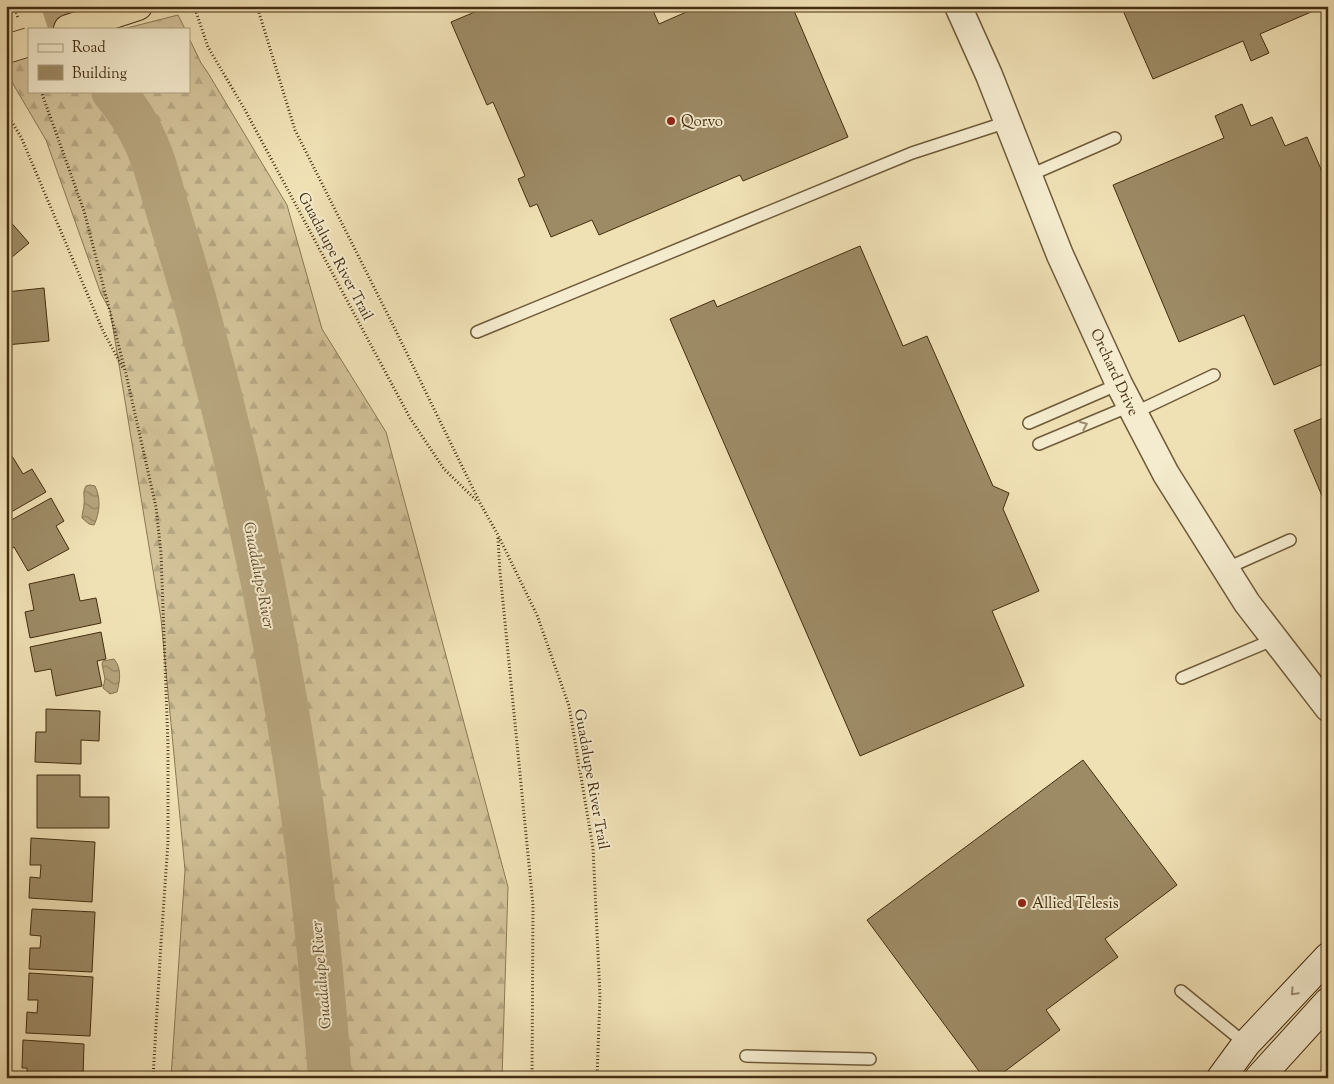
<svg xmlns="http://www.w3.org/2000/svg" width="1334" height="1084" font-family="'Sorts Mill Goudy',serif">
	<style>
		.forest { fill: url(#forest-firs); stroke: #8c7854 }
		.water { fill: url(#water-waves); stroke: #887451 }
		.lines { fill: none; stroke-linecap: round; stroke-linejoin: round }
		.river { stroke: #b6a47d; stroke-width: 44 }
		.building { fill: #9d8b66; stroke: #442d10 }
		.service-casing { stroke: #6f5a39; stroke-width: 14 }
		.tertiary-casing { stroke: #6f5a39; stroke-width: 29 }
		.secondary-casing { stroke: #442d10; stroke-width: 30 }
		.trunk-casing { stroke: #442d10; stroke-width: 30 }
		.path { stroke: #442d10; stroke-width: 3; stroke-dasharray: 1 2.5; stroke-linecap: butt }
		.service { stroke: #f5eccf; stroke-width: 11 }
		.tertiary { stroke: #f5eccf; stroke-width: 26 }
		.secondary { stroke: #f5eccf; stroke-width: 28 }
		.trunk { stroke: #f0e1b5; stroke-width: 28 }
		.trunk-bridge-casing { stroke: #442d10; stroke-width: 30; stroke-linecap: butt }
		.trunk-bridge { stroke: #f0e1b5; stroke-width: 28 }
		.oneway { stroke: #9c8c70 }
		.poi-dot { fill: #8f2418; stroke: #f5eccf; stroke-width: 2 }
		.labels { text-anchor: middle; stroke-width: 4; stroke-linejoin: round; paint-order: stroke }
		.poi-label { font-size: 15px; fill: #442d10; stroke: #f5eccf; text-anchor: start }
		.street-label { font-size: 15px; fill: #442d10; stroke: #f5eccf }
		.water-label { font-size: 16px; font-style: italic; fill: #604b2b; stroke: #f5eccf }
	</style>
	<defs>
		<pattern id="forest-firs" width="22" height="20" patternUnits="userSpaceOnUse" patternTransform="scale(1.25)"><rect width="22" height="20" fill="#d3c299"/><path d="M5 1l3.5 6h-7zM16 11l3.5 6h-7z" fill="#b6a783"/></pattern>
		<pattern id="water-waves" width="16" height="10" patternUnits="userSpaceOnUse" patternTransform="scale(1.25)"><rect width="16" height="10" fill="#b6a47d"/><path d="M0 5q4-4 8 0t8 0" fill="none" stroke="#968665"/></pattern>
	</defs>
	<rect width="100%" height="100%" fill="#f0e1b5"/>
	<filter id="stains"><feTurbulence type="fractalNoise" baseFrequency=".004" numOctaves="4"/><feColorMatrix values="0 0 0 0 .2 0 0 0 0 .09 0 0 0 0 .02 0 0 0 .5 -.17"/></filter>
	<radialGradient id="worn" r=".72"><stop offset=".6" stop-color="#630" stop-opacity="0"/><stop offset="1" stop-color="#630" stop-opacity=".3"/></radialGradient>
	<path class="forest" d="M178,15L185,29H123Z
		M189,38L201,63L208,73L287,205L322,329L386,432L508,887L502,1078H171L185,870L161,619L110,310L101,294L46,140L6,72V59L29,53V91H189Z"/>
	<path class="water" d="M90,485L95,486C101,498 100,513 94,525L89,524L82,518C82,513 84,509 84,504C85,497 82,493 86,486Z
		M114,659C122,668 120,681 117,692L110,694L103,688L105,679L102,664L103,661Z"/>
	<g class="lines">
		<path class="river" d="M64,6L71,29
			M113,91C126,106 138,125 146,143C156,164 161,189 168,211C178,244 188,276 197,309C241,468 276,630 300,793C313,888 323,983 330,1078"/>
	</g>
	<path class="building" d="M489,6H651L659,24L700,6H792L848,137L743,181L740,175L599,235L592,220L551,237L537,204L530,207L518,179L525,176L493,102L487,105L451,22Z
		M1121,6H1325L1260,34L1269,53L1251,61L1243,41L1153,79Z
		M1242,104L1251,126L1272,117L1285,146L1307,137L1328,185V362L1274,385L1244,315L1179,342L1113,185L1224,138L1215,116Z
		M8,219L29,243L6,262V220Z
		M860,246L903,346L927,336L993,486L1009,493L1003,509L1039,591L992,611L1024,686L860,756L670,319L714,300L717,307Z
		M44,288L49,341L6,345V292Z
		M1328,416V510L1294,430Z
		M9,451L23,474L32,469L46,492L6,515V453Z
		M51,498L64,521L56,526L69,549L28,571L14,547L6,552V523Z
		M74,574L80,601L96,598L101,623L30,638L25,612L34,610L29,584Z
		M101,632L106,659L97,661L102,686L56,696L51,669L35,672L30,647Z
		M46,709L100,711L99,741L81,740V764L35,762L36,732H46Z
		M1083,760L1177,885L1105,939L1118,957L1046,1010L1060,1030L996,1078H984L867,920Z
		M37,775H80V797H109V828H37Z
		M31,838L95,842L92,902L29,898L30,877L40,878L41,865H30Z
		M32,909L95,912L92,972L29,969L30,948H40L41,936L30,935Z
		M29,973L93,977L90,1036L26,1033L27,1012L37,1013L38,1000H28Z
		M23,1040L84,1044L83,1078H27V1068H22Z"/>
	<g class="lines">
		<g class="service-casing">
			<path id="service" d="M1028,176L1115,138
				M477,332L912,153L1007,122
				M1134,413L1214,375
				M1029,423L1119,384
				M1039,444L1130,406
				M1225,569L1290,540
				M1182,678L1275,639
				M1181,991L1246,1044
				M746,1056L870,1059"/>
		</g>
		<g class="tertiary-casing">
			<path id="tertiary" d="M958,6L989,75L1060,255L1119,384L1166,474L1247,603L1328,708"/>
		</g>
		<g class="secondary-casing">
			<path id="secondary" d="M1221,1078L1246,1044L1328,957
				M1259,1078L1328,1002"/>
		</g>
		<g class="trunk-casing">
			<path id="trunk" d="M68,29L138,6"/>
		</g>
		<path class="path" d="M14,6L18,18
			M194,6L208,47L245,110L410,418L444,469L477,501
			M257,6L295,130L393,325L480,503L498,535L537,615L569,706L593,848L600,996L597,1078
			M41,91L84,211L126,374L156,507L161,553L168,745V842L161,943L153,1078
			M6,112L21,137L103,331L123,368
			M498,538L500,572L533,905L532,1078"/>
		<use href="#service" class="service"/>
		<use href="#tertiary" class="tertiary"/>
		<use href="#secondary" class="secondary"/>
		<use href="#trunk" class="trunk"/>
		<g class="trunk-bridge-casing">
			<path id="trunk-bridge" d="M6,49L29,42"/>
		</g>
		<use href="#trunk-bridge" class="trunk-bridge"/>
	</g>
	<defs><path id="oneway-chevron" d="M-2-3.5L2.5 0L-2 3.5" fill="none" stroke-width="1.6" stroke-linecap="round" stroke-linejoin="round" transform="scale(1.25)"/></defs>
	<g class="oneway">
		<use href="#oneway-chevron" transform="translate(1084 425) rotate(-23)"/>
		<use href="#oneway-chevron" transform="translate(1294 992) rotate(134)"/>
	</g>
	<g class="poi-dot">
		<circle cx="671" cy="121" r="5"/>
		<circle cx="1022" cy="903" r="5"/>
	</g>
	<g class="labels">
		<g class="poi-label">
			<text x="681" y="126">Qorvo</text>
			<text x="1032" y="908">Allied Telesis</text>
		</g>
		<g class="street-label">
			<text transform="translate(336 256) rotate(62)" y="5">Guadalupe River Trail</text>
			<text transform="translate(1115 372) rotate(65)" y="5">Orchard Drive</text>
			<text transform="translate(592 779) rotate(80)" y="5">Guadalupe River Trail</text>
		</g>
		<g class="water-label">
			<text transform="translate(260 575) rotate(79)" y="6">Guadalupe River</text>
			<text transform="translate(320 975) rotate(-95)" y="6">Guadalupe River</text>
		</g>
	</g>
	<rect width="1334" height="1084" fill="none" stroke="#f0e1b5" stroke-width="25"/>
	<rect x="8" y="8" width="1319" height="1069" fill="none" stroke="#442d10" stroke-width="2.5"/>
	<rect x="12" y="12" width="1309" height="1059" fill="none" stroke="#442d10"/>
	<rect x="28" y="28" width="162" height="65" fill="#f5eccf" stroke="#aea083"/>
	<rect x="38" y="44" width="25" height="8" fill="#f5eccf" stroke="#aea083"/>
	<text x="72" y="52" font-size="15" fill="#442d10">Road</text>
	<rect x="38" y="65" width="25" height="15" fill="#9d8b66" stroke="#aea083"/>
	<text x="72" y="78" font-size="15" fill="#442d10">Building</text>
	<rect width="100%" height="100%" filter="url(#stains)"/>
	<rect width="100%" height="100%" fill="url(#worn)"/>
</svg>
